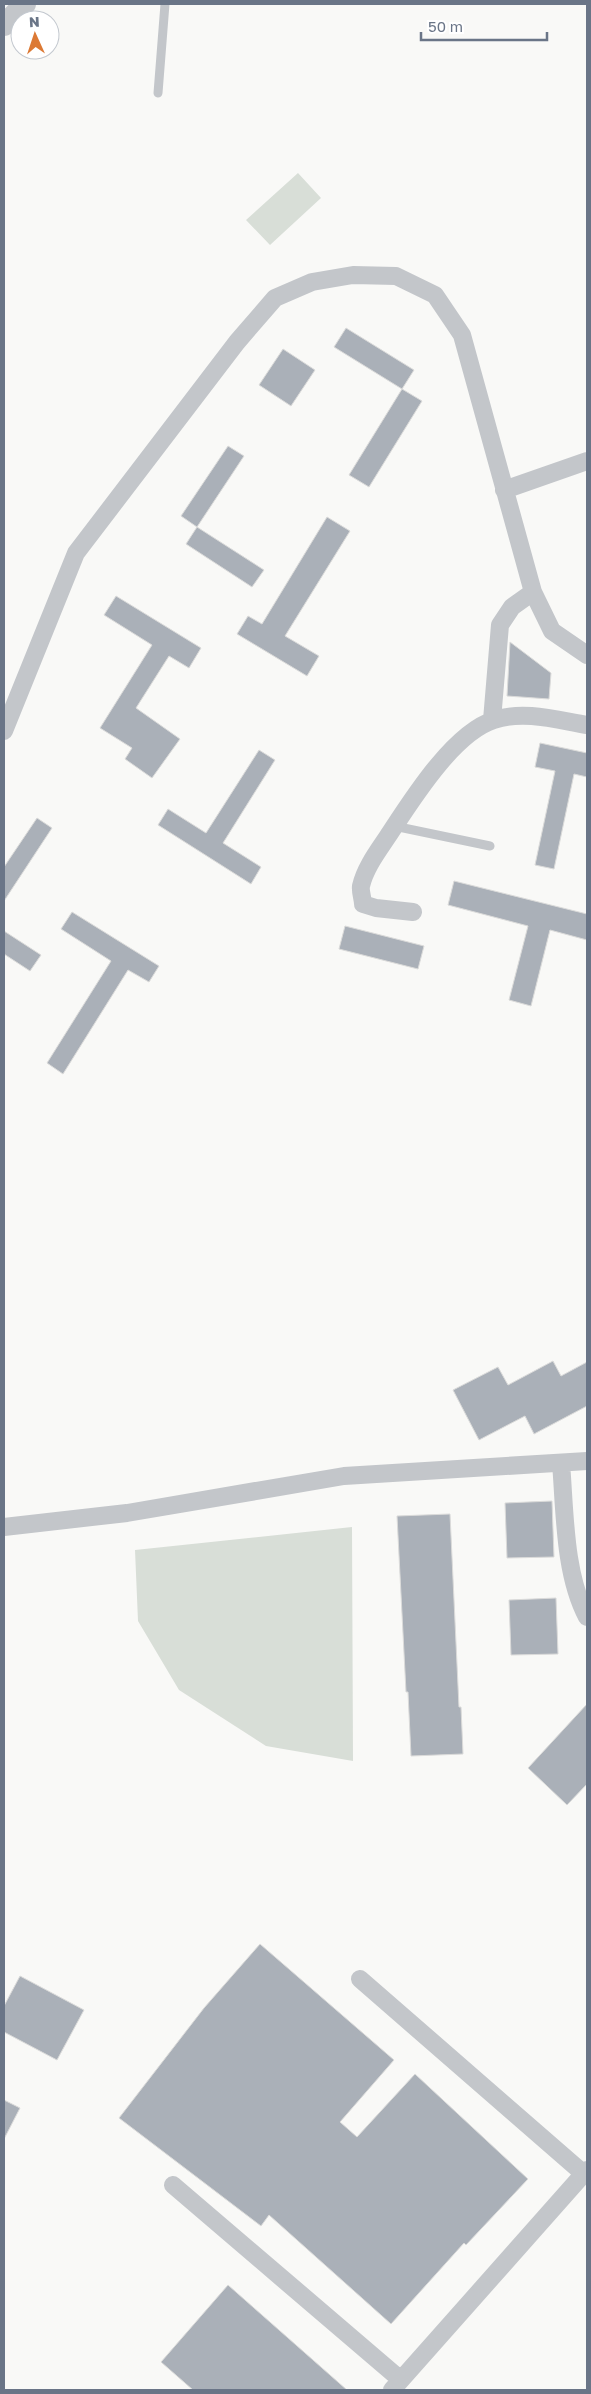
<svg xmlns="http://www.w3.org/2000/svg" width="591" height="2394" font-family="'Golos Text',sans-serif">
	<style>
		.green { fill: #d8ded7 }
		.building { fill: #aab0b8; stroke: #dbdbda }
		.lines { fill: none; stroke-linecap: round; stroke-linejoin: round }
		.service { stroke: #c3c6ca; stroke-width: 9 }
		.minor { stroke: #c3c6ca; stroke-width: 18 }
		.tertiary { stroke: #c3c6ca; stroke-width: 22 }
	</style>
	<rect width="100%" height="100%" fill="#f9f9f7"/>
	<path class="green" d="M298,173L321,198L270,245L246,220Z
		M352,1527L353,1761L266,1746L179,1690L138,1621L135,1550Z"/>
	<path class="building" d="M346,328L414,370L402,389L334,347Z
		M283,349L315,370L291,406L259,385Z
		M402,389L422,401L369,487L349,475Z
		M228,446L244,456L197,527L181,516Z
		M327,517L350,531L285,636L319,656L307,676L237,634L248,616L262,624Z
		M197,527L264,570L252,587L186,544Z
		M116,596L201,648L189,668L169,656L136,708L180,739L152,778L125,759L132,748L100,728L152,645L104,615Z
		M510,642L551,673L549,699L507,696Z
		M540,743L587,753V777L574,774L554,869L535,865L555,771L535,767Z
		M259,750L275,760L223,843L261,867L251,884L158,825L168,809L206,833Z
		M37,818L52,828L4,901V867Z
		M454,881L587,914V940L550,930L531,1006L509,1000L528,926L448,905Z
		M72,912L159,966L149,982L128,970L63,1074L47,1063L111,961L61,929Z
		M345,926L424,946L418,969L339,949Z
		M4,931L41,955L30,971L4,954Z
		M553,1361L561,1376L587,1362V1406L534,1434L525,1416L479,1440L453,1390L498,1367L508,1385Z
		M552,1501L554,1557L507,1558L505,1503Z
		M450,1514L459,1707H461L463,1754L411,1756L408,1692H406L397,1516Z
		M556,1598L558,1654L511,1655L509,1600Z
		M587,1704V1784L567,1805L528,1768Z
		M260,1944L394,2060L340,2122L357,2137L415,2074L528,2179L466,2245L464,2243L391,2324L269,2215L261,2226L119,2118L204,2008Z
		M20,1976L84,2010L57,2060L4,2032V2006Z
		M4,2100L20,2108L4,2139Z
		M228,2285L347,2390H193L161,2362Z"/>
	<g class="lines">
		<path class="service" d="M158,93L165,4
			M394,826L490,846"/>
		<path class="minor" d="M504,490L587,461
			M492,720L500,625L512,607L533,592
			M4,731L76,553L237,342L275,298L312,282L353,275L396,276L435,295L462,335L533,592L552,631L587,655
			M413,912L376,908L363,904C363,899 360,891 361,886C365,868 378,851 388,836C411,801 453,733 494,720C524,710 557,720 587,725
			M561,1463C565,1511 564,1574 587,1617
			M4,1527L127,1513L344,1476L587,1461
			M360,1979L584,2174
			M173,2185L401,2380
			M392,2390L587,2170"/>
		<path class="tertiary" d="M4,25L25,4"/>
	</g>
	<rect width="591" height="2394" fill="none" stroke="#6a7587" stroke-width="10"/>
	<g transform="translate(35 35) rotate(357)"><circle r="24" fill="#ffffff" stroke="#c3c8cf"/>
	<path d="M0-4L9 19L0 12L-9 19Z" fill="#dc7934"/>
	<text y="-8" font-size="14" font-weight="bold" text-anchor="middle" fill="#6a7587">N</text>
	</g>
	<path d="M421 32v8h126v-8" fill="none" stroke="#6a7587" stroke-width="2.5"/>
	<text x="428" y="32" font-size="15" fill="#6a7587" stroke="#ffffff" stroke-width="4" paint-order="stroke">50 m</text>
</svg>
